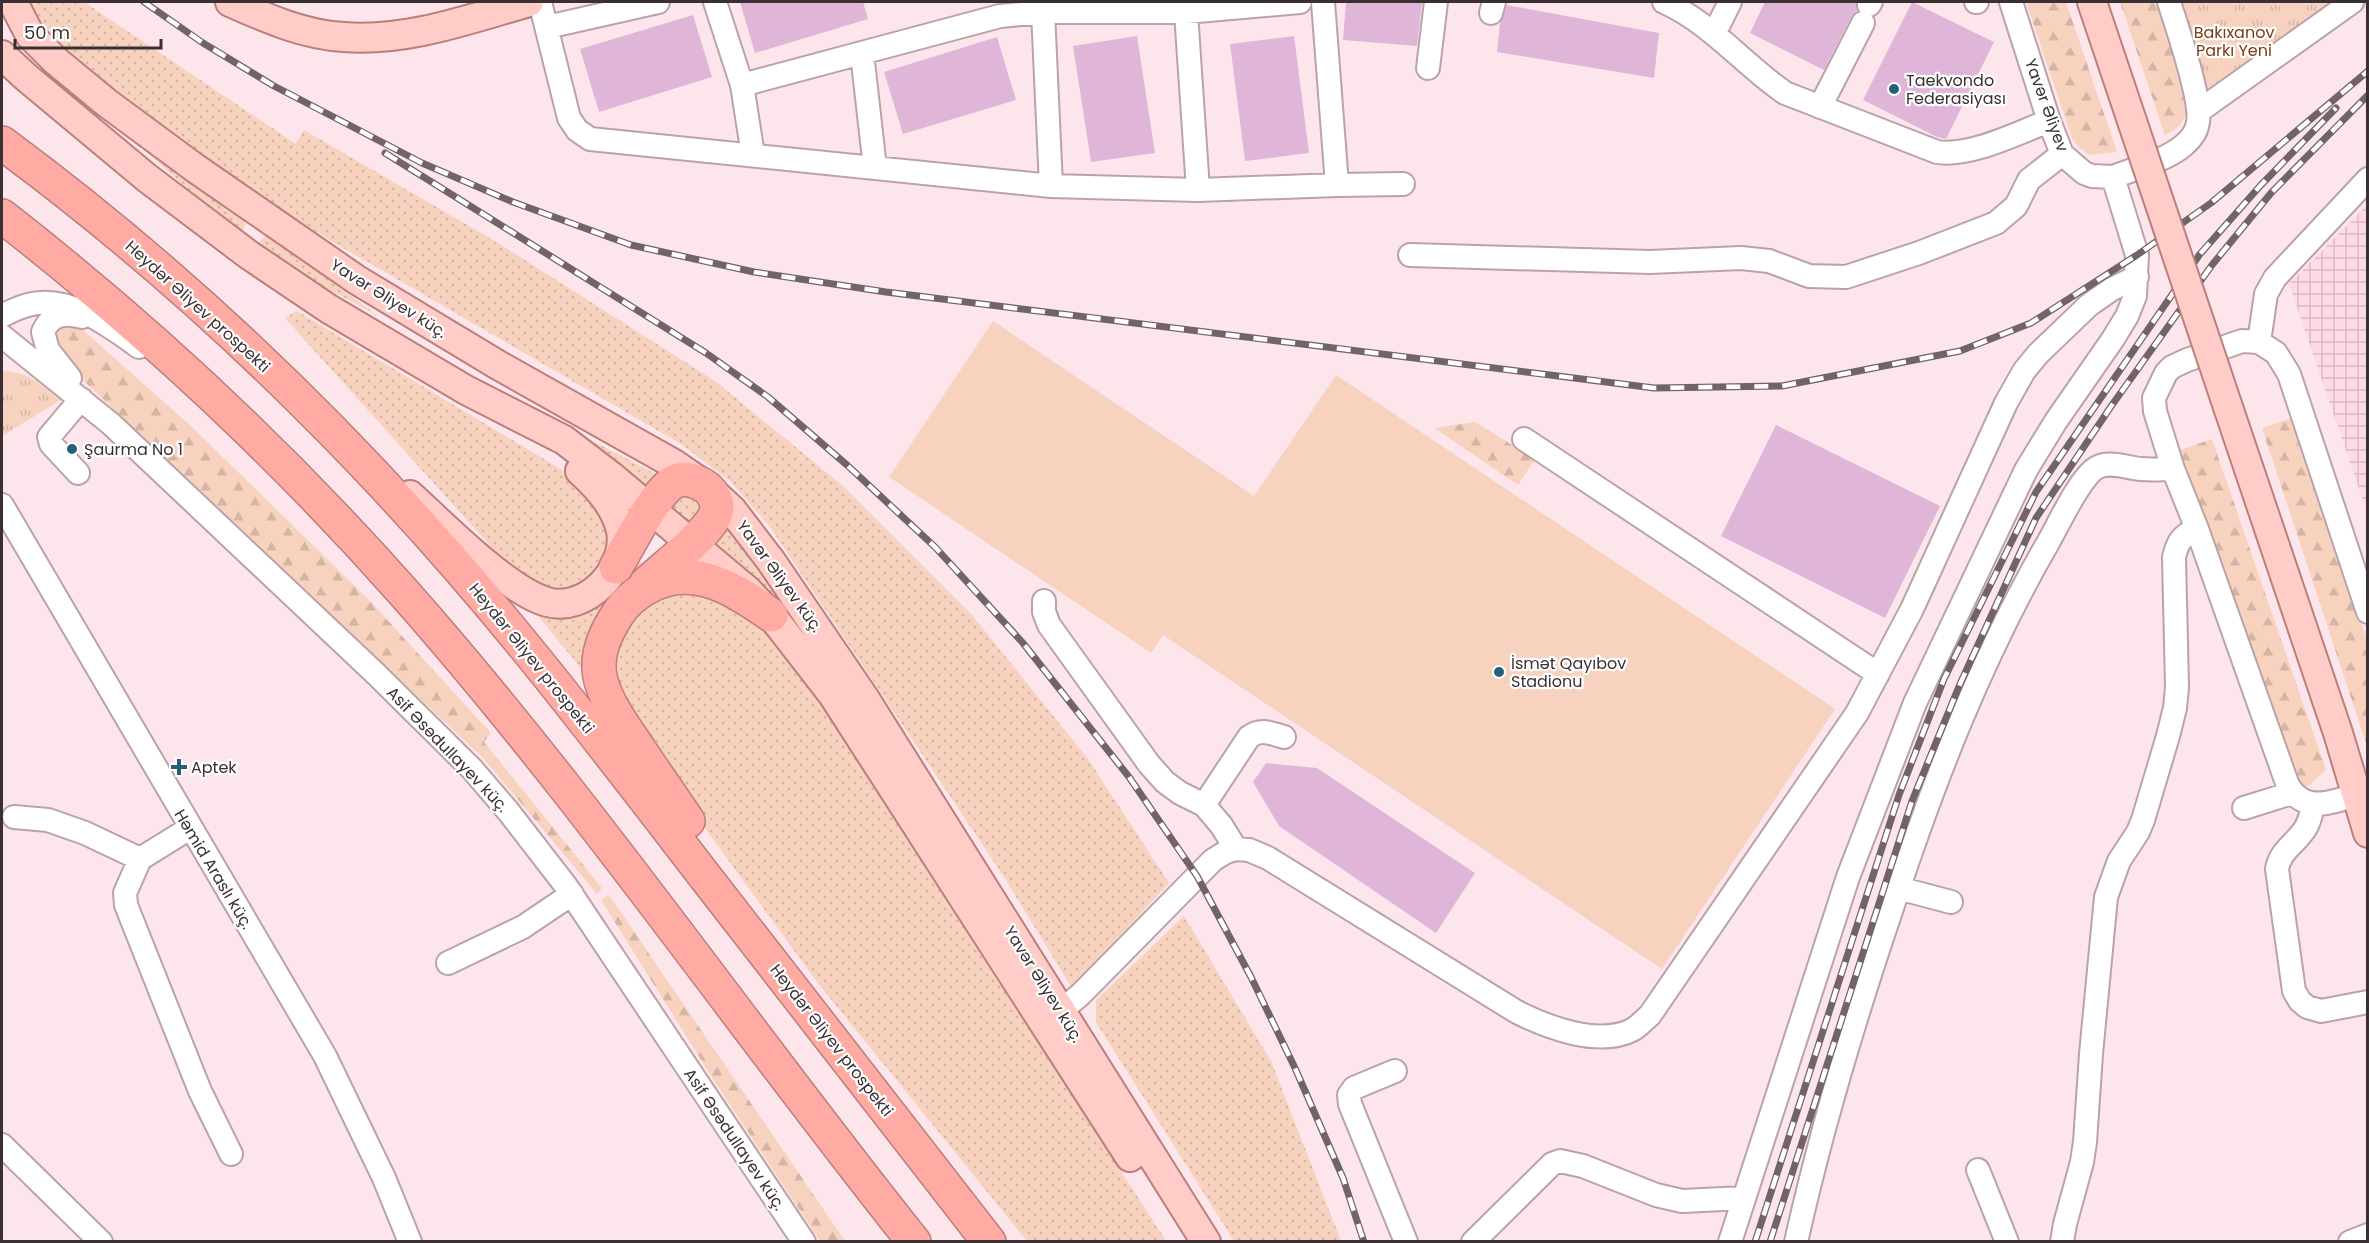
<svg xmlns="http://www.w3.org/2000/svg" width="2369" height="1243" font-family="Poppins,sans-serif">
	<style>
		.industrial { fill: url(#industrial-grid) }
		.grass { fill: url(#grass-dots) }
		.forest { fill: url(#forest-firs) }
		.park { fill: url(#park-tufts) }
		.pitch { fill: #f7d3bf }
		.building { fill: #dfb6d7 }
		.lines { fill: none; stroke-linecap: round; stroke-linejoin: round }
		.minor-casing { stroke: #bba2a9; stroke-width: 26 }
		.major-casing { stroke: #ba7f7c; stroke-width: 32 }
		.highway-casing { stroke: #ba7f7c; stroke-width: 36 }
		.minor { stroke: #fff; stroke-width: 22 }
		.major { stroke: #ffccc8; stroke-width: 28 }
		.highway { stroke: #ffaaa3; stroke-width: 33 }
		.rail-casing { stroke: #716367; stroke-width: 7 }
		.rail { stroke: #fff; stroke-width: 4.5; stroke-dasharray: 14; stroke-linecap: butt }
		.major-bridge-casing { stroke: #ba7f7c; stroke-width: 32; stroke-linecap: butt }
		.major-bridge { stroke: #ffccc8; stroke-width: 28 }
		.poi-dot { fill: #246078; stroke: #fff; stroke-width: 2 }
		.labels { text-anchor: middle; stroke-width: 4.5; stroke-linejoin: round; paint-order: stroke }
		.park-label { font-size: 16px; fill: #773d17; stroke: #fff }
		.poi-label { font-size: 16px; fill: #3a3033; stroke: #fff; text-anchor: start }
		.street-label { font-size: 16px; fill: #3a3033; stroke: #fff }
	</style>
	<defs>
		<pattern id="industrial-grid" width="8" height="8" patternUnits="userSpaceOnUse" patternTransform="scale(1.5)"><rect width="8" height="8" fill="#fddae4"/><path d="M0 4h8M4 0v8" fill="none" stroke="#dabbc4"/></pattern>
		<pattern id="grass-dots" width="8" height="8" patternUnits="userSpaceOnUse" patternTransform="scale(1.5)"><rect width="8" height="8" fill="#f7d3bf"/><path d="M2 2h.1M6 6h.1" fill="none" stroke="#d4b5a5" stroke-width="1.8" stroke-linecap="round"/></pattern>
		<pattern id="forest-firs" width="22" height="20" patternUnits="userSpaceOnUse" patternTransform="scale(1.5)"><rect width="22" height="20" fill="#f7d3bf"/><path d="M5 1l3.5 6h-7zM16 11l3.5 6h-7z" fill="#d4b5a5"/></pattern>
		<pattern id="park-tufts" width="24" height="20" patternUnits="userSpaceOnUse" patternTransform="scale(1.5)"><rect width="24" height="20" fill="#f7d3bf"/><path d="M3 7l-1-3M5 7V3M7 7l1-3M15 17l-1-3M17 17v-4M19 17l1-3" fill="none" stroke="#d4b5a5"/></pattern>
	</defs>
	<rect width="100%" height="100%" fill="#fce6ec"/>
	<path class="industrial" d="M2367,205V512L2289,284Z"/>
	<path class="grass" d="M29,2H84L296,144L304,130L495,241L715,381L843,486L972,615L1088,759L1169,883L1072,988L1002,874L770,527L730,481L681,444L283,213L94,80L45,31L31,12Z
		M118,127L242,217L245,221L244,229L240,231L230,226Z
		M267,234L378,316L254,248Z
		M297,311L559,468L585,489L610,525L607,562L578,586L552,590L510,568L285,318Z
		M562,425L664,478L650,491Z
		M673 508a13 13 0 1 1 26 0a13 13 0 1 1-26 0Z
		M725,520L803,625L749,571L707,538Z
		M638,561L643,563L646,569L593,683L530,606Z
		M668,586L739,604L772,635L814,693L1166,1241H1027L817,982L640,739L609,682L615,631Z
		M1184,916L1271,1061L1341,1241H1234L1096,1022V1000Z"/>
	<path class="forest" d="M2026,2H2066L2117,152L2090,155L2077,146L2072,138Z
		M2120,2H2159C2165,22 2191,100 2185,116C2182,126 2174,130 2165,135Z
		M65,325H74L84,331L191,426L370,601L491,733L484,742L602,888L597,894L483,758L69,367L55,341L58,332Z
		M2292,418L2367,639V746L2262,428Z
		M1475,422L1535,459L1518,485L1434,428Z
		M2212,439L2326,770L2301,792L2180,450Z
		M609,895L845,1241H820L713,1079L601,900Z"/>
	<path class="park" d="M2180,2H2367L2368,6L2209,102Z
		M2,371C27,371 42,385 61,400L2,436Z"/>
	<path class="pitch" d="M993,321L1254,496L1336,375L1835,709L1662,969L1163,635L1151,653L889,477Z"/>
	<path class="building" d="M740,2H863L868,19L755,53Z
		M1346,2H1422L1417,46L1343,40Z
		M1765,2H1856L1857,11L1851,17L1824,70L1750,33Z
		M1912,2L1994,42L1946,139L1937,137L1863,100Z
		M1507,5L1659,33L1654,78L1497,52L1500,23Z
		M693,15L712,77L599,112L580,49Z
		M1137,36L1155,153L1091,162L1073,46Z
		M1294,36L1309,153L1245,161L1230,44Z
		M997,37L1016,100L903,134L884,72Z
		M1776,425L1940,506L1885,618L1721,536Z
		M1266,763L1317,768L1475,873L1436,933L1279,826L1253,782Z"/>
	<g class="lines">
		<g class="minor-casing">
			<path id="minor" d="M540,2L569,118L577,130L590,139L1051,186L1198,190L1337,185L1323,2
				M715,2L742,85L753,155
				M1664,2C1711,23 1743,64 1785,93L1937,152C1971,157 2017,133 2049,121
				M1976,2H1977
				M2011,2L2049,121L2062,154L2084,173L2092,176L2113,177C2134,169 2167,160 2184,145C2191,139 2197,132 2198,122C2202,100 2177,27 2169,2
				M1869,5L1871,2
				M1043,12L1051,186
				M1186,12L1198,190
				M1491,13L1494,2
				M547,27L658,2
				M1714,34L1730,2
				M862,53L875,168
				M1428,68L1436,2
				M742,85L1000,16L1043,12H1186L1300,2
				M1820,107L1863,23
				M2199,111L2352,2
				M1337,185L1403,184
				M1410,255L1650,262L1741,258L1769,261L1809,276L1846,277L1919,253L1996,223L2016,206L2029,180L2062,154
				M2,316C11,311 22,306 32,304C70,296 110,326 139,347
				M2,336L111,424L377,675L472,769L508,811L566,886L804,1242
				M2259,342L2266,294L2275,278L2368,179
				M70,378L48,350L43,332C51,314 65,312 82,317
				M1524,439L1878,674
				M78,473L51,444L49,437L81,399
				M2,505L325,1056L384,1178L410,1242
				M1044,601V612L1049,625L1149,764L1165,782L1180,793L1204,805L1221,825L1236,849L1249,850L1268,858L1517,1012C1547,1027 1598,1047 1632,1030C1638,1027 1644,1020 1650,1015L1857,713L1912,609L2006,403L2024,371L2038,354L2089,305L2112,289L2137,277
				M2368,612L2289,374L2276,353L2259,342L2242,341L2187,360L2172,367L2166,373L2154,398L2155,411L2173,469L2197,529L2287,783C2304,818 2339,800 2368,790
				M1204,805L1249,737C1261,728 1270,733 1284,737
				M2313,805C2311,815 2309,825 2302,833C2292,846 2280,852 2277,869L2294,991L2300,1001L2307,1007L2321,1011L2368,1002
				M2244,808L2292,793
				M14,817L48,820L85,833L140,859
				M190,828L140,859L125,893L126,905L200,1091L231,1154
				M1898,888L1951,902
				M448,963L523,927L572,894
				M1061,1011L1081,994L1213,860L1226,852L1236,849
				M1395,1071L1354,1088L1349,1095L1350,1104L1406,1242
				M2,1145L101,1242
				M1978,1170L2007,1242
				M1473,1242L1552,1164L1560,1161L1583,1166L1656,1195L1682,1201L1744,1198
				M1730,1242L1848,877L1915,703L2026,470L2056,421L2113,339L2127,316L2135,296L2137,255L2113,177
				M1796,1242C1821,1130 1854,1020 1891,911C1933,783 1981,658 2049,541C2059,523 2080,478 2096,468C2109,460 2127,468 2141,469C2152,470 2162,469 2173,469
				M2062,1242L2065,1224L2082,1162L2085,1142L2091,1054L2106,897L2119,861L2138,832L2143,820L2168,736L2175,708L2177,687L2174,557C2178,541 2182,535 2197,529
				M2350,1242L2368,1235"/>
		</g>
		<g class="major-casing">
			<path id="major" d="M13,2L30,35L56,61L107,103L195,168L357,280L498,365L674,464L706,486L732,510L771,561L865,699L1206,1242
				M230,2C266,18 304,35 344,37C407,42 469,19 529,2
				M2092,2L2132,121
				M2,55L27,78L147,178L249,255L329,309L466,390L564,440L611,476L747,590L771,615L833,695L1130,1157
				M2229,410L2338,733L2368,833
				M410,495C442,524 506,590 547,602C586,613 628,569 621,531C616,507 598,487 580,471"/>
		</g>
		<g class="highway-casing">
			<path id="highway" d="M2,143C197,287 373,460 526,648C589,725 649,804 710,883C803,1002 896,1122 989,1242
				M2,216C147,329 283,456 405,594C587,800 742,1027 914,1242
				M616,567C629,545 652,498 672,483C681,477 690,479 699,483C711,488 721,502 715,516C705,536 663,568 646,584
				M688,821C672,797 655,773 639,749C625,728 608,706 601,681C595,660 603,638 614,620C624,603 635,593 654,584C697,564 737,591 771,615"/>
		</g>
		<use href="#minor" class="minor"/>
		<use href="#major" class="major"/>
		<use href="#highway" class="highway"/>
		<g class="rail-casing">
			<path id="rail" d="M144,2L203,43L274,86L422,163L513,202L631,245L754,272L886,292L1654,388L1782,386L1960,351L2031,323L2137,255L2211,203L2368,71
				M385,153L706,353L768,397L847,465L935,547L1023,643L1129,777L1197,876L1251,977L1295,1068L1343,1178L1364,1242
				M1755,1242L1899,795L1944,679L2036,492L2200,254L2260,186L2336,108
				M1770,1242L1912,801L1960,684L2036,518L2112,405L2212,265L2271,193L2368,95"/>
		</g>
		<use href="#rail" class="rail"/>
		<g class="major-bridge-casing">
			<path id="major-bridge" d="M2132,121L2229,410"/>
		</g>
		<use href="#major-bridge" class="major-bridge"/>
	</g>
	<g class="poi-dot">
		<circle cx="1894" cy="89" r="6"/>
		<circle cx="72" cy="449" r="6"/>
		<circle cx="1499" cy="672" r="6"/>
		<path d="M176 758h6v6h6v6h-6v6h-6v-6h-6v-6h6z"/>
	</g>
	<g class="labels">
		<g class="park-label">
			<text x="2234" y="38">Bakıxanov<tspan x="2234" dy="18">Parkı Yeni</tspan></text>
		</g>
		<g class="poi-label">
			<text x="1906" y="86">Taekvondo<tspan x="1906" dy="18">Federasiyası</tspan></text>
			<text x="84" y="455">Şaurma No 1</text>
			<text x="1511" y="669">İsmət Qayıbov<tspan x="1511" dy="18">Stadionu</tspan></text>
			<text x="191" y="773">Aptek</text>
		</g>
		<g class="street-label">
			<text transform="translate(2047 105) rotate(70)" y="6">Yavər Əliyev</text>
			<text transform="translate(389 298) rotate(32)" y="6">Yavər Əliyev küç.</text>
			<text transform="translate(198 306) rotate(42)" y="6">Heydər Əliyev prospekti</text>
			<text transform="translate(780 576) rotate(54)" y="6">Yavər Əliyev küç.</text>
			<text transform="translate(532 658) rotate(51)" y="6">Heydər Əliyev prospekti</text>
			<text transform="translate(448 749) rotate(46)" y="6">Asif Əsədullayev küç.</text>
			<text transform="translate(214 869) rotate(59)" y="6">Həmid Araslı küç.</text>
			<text transform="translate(1044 984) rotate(58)" y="6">Yavər Əliyev küç.</text>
			<text transform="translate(832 1040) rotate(52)" y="6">Heydər Əliyev prospekti</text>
			<text transform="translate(735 1139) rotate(56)" y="6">Asif Əsədullayev küç.</text>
		</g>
	</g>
	<rect width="2369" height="1243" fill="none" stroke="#3a3033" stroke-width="6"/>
	<path d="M15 39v9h146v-9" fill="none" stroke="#3a3033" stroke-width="3"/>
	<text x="24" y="39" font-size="18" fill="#3a3033" stroke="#ffffff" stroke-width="4.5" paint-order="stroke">50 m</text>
</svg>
